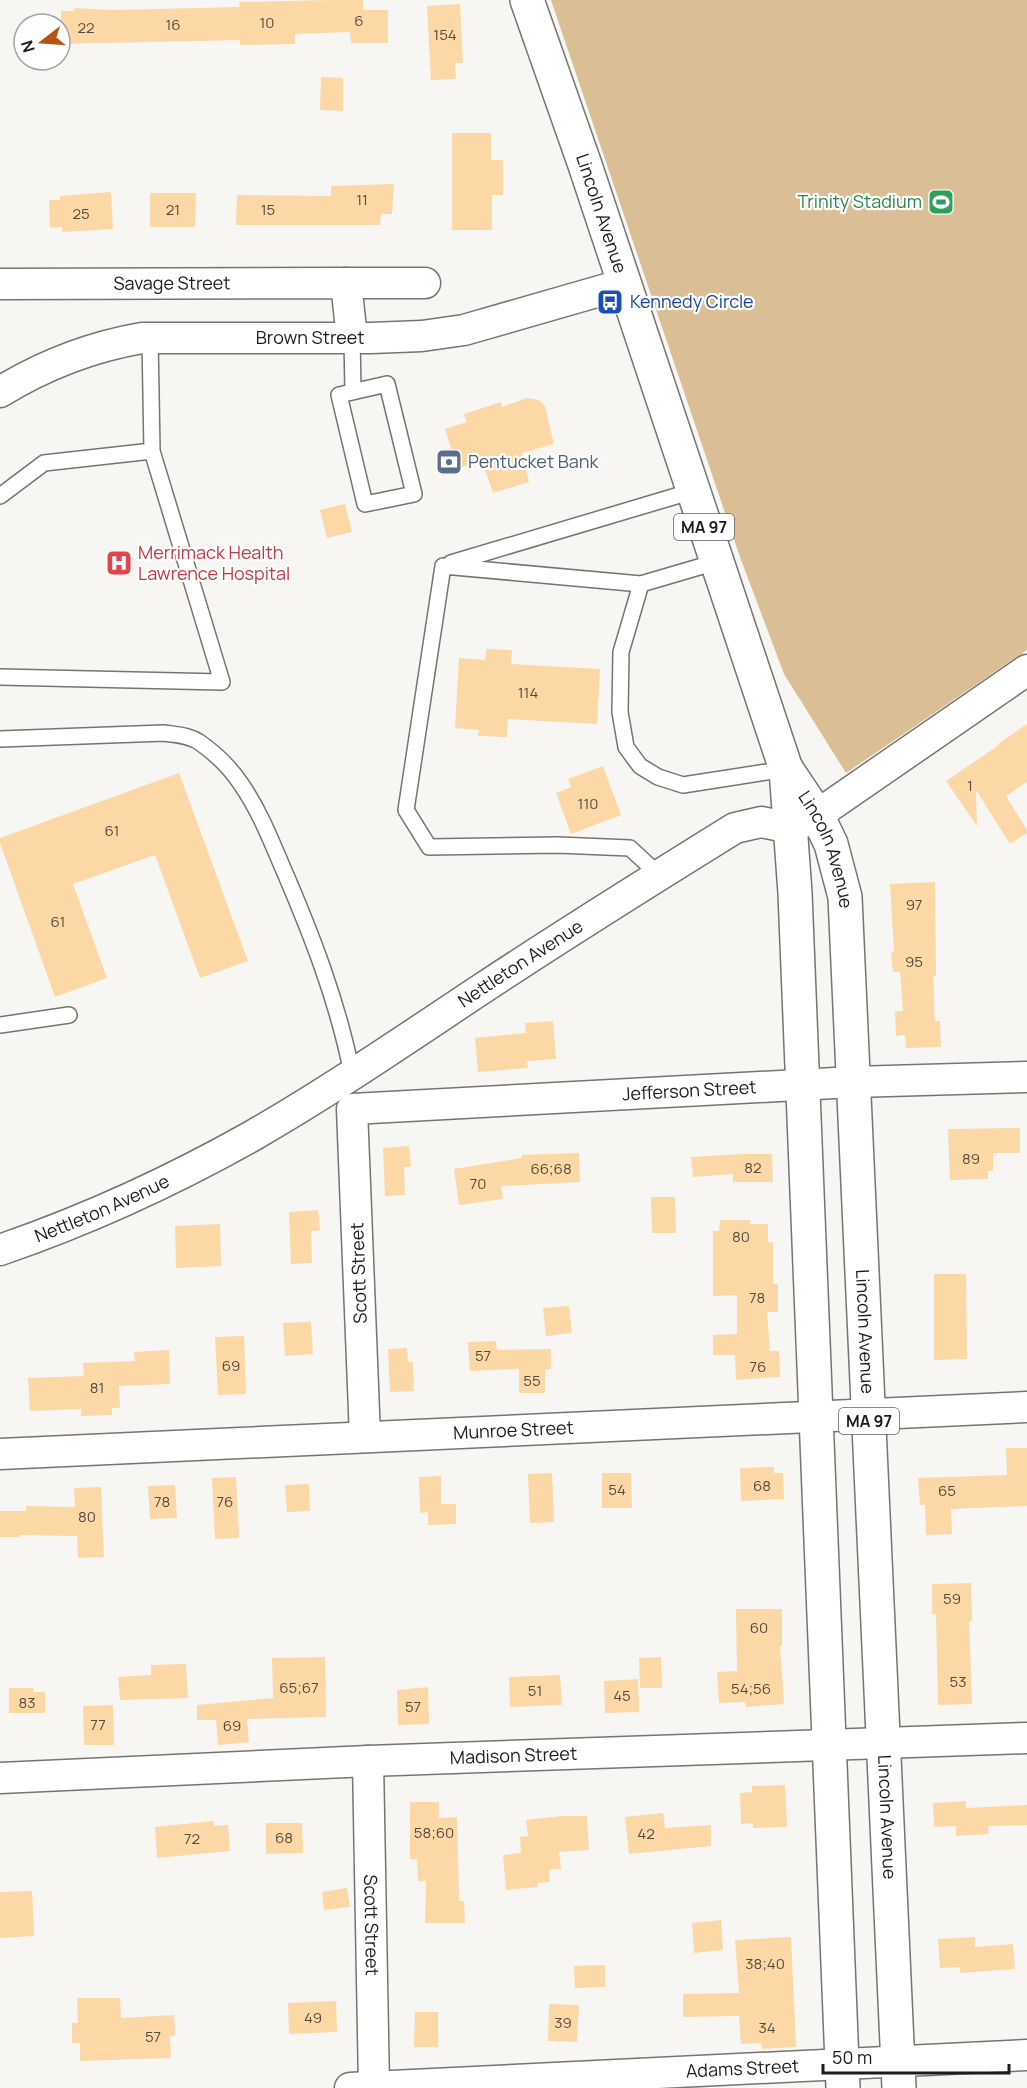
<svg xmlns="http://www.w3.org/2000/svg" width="1027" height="2088" font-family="Manrope,sans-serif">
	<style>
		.green { fill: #d9be96 }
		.building { fill: #fbd8a6 }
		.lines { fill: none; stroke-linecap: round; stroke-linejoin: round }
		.lane-casing { stroke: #767471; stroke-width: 18 }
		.street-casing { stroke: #767471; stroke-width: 33 }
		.primary-casing { stroke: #767471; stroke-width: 36 }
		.lane { stroke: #fff; stroke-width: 15 }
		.street { stroke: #fff; stroke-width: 30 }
		.primary { stroke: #fff; stroke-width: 33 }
		.labels { text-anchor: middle; stroke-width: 4.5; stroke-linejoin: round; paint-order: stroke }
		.number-label { font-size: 15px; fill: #544b3e }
		.shield { fill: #fff; stroke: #61605f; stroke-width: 1.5 }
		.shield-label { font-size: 16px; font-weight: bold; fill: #1d1c1b }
		.leisure-label { font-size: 18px; fill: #27864d; stroke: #fff; text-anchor: end }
		.street-label { font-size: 18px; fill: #1d1c1b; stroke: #fff }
		.transit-label { font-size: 18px; fill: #164399; stroke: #fff; text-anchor: start }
		.service-label { font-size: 18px; fill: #4e5e75; stroke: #fff; text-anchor: start }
		.health-label { font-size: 18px; fill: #be3a42; stroke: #fff; text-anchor: start }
	</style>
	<rect width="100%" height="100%" fill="#f8f6f3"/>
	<path class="green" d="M551,0H1027V650L846,773L784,674L740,557Z"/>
	<path class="building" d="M329,0H363V10H388V43H351L350,32L295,34V44L240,45V40L61,44V11H74V8L112,10L240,7L239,2Z
		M460,4L463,63H455L456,79L431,80L427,6Z
		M321,77L343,78V111L320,110Z
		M452,133H491V160H503V195H492V230H452Z
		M394,184L392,214H381L380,225H236L237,195L331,196V186Z
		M111,192L113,229L62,232V227L50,228L49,200H60V196Z
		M150,193H196L195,227H150Z
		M527,398L539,400L545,406L554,444L522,453L529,482L493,493L482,461L461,467L457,453L453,455L445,429L467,422L464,414L501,402L502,407Z
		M345,504L352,532L327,538L320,510Z
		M486,649L512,650L511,664L600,669L597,724L508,719L507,737L478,736L479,730L455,728L459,658L485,660Z
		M1027,724V782L1006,796L1027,830V833L1010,844L976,790L977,826L946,781L999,745L998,744Z
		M603,766L621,815L571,834L556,793L571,787L568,779Z
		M179,773L248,961L200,978L155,855L73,884L107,978L55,997L0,843V838Z
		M935,882L936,976H933L935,1021H940L941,1047L906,1048L905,1035L896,1036L895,1011H903L900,972H893L891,953L894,952L890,884Z
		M553,1021L556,1059L527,1061L528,1068L478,1072L475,1038L526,1033L525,1023Z
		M1020,1128V1153H993V1171H988V1179L950,1180L948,1129Z
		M409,1146L411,1167H404L405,1195L385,1196L383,1148Z
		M579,1153L580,1182L501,1186L503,1199L459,1205L454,1169L522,1158V1155Z
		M742,1154H772L773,1182H733V1174L693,1177L691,1157Z
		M651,1197H675L676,1233H652Z
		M318,1210L320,1230L311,1231L312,1263L291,1264L289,1212Z
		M720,1220H750V1224H768V1242H773V1284H778V1312H767L770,1351H779L780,1377L736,1380L735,1355H713V1335L737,1334V1295L713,1296V1231H719Z
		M220,1224L221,1266L176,1268L175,1226Z
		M934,1274H966L967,1359L934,1360Z
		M569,1306L572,1333L546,1336L543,1308Z
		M311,1322L313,1354L285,1356L283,1323Z
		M244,1336L246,1394L218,1395L215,1337Z
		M496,1341L497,1350L551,1349V1369H545V1393H519V1369L470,1371L468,1342Z
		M407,1348L408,1362H413L414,1391L390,1392L388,1349Z
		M169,1350L170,1384L119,1386L120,1408H112V1415L81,1416V1409L30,1411L28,1378L84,1376L83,1363L135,1361L134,1352Z
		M1006,1448H1027V1506L951,1509L952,1534L926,1535L925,1505H920L918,1478L1007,1475Z
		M774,1467V1473H783L784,1499L741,1501L740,1468Z
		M552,1473L554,1522L530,1523L528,1474Z
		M602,1473H631L632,1508H602Z
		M441,1476V1504H456V1524L428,1525V1512L420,1513L419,1477Z
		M236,1477L239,1538L215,1539L212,1478Z
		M309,1484L310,1511L287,1512L285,1485Z
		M175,1485L177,1518L150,1519L148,1486Z
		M101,1487L104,1557L78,1558L77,1536L19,1535V1537H0V1511H26V1506L75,1507L74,1488Z
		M971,1583L972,1621H969L972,1704L938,1705L936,1614H932V1584Z
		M736,1609H782V1646H780L784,1704L746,1707L745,1702L719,1703L717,1672L737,1671Z
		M325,1657L326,1717L247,1719L249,1742L218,1745L216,1720H197V1705L273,1698L272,1658Z
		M661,1657L662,1688H640L639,1658Z
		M186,1664L188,1698L120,1700L118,1677L151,1675V1665Z
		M560,1675L562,1705L510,1707L509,1677Z
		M638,1679L639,1712L605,1713L604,1681Z
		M428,1687L429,1724L398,1725L397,1690Z
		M9,1688H33L34,1692H45V1713H9Z
		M113,1705L114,1745H84L83,1706Z
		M785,1785L787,1827L753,1828V1823L741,1824L740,1793L752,1792V1786Z
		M966,1801V1808L1027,1805V1825L988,1826L989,1834L956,1836V1826L934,1827L933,1803Z
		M410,1802H439V1818L457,1817L459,1901H464L465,1923H425L426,1881H418L417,1859H410Z
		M663,1813L665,1828L711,1825V1846L629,1854L625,1817Z
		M562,1816H587L589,1850L559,1852L561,1869L549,1870L550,1882L538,1883V1887L506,1890L503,1855L521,1853L520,1837L528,1836L526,1820Z
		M213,1821L214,1826L228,1825L230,1851L157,1858L155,1827Z
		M266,1823H302L303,1853L266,1854Z
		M347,1888L350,1907L324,1910L322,1892Z
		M32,1891L34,1936L0,1938V1892Z
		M721,1920L723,1950L694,1953L692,1923Z
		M791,1937L796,2047L762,2049L761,2043L741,2044L739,2016L683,2017V1994L739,1993L735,1940Z
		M975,1937V1947L1013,1944L1015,1969L960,1973V1967L940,1968L938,1939Z
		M605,1965V1987L575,1988L574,1966Z
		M77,1998H120L121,2018L174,2015L175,2036H170L171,2058L80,2061V2043H72V2023H78Z
		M336,2001L337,2032L289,2034L288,2003Z
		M549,2004L579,2005L577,2042L548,2041Z
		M415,2012H438V2047H414Z"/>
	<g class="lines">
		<g class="lane-casing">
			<path id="lane" d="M352,338L353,392
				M387,384L414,494L365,504L339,395Z
				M0,496L44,463L152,451
				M451,563L693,491
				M443,566L406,810L429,847L558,845L630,848L659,875
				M443,566L641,584L716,562
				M641,584L621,652L620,712L626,747L640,766L658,777L683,785L786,769
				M0,677L222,682L152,451L150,338
				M0,739L164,733C177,735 189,735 199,742C215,753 231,769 241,784C259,810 270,838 282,866C311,933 338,1002 352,1074
				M0,1025L69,1015"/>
		</g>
		<g class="street-casing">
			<g id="street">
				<path d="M346,283H425"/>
				<path id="s1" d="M0,284L346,283L352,338"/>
				<path id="s2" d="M0,392C44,365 90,347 142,338H371L422,336L464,330L624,284"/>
				<path id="s3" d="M0,1250C87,1220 172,1181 252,1136C332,1090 409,1037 486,986C568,932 651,880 735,828L761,822L791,828L817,815L1027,670"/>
				<path id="s4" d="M365,1437L352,1109L853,1082L1027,1077"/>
				<path id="s5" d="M0,1454L1027,1407"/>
				<path id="s6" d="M368,1761L374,2087"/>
				<path id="s7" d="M0,1778L368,1761L1027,1738"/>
				<path id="s8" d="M350,2088L1027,2055"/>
			</g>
		</g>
		<g class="primary-casing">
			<g id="primary">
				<path id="s9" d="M527,0L585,165L786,769L795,893L843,2088"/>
				<path id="s10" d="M787,770L817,815L831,844L845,897L899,2088"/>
			</g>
		</g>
		<use href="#lane" class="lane"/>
		<use href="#street" class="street"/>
		<use href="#primary" class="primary"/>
	</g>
	<defs>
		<g id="stadium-square" transform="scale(1.35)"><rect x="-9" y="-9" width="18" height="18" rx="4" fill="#2e9e5b" stroke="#fff"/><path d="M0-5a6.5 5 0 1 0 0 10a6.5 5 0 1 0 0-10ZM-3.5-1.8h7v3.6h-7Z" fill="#fff"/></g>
		<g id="bus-square" transform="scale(1.35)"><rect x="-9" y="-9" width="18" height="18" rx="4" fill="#1a4fb4" stroke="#fff"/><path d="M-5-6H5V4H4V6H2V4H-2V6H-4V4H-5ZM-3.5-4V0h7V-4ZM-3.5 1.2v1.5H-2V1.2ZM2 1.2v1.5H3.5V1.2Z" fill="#fff"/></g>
		<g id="bank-square" transform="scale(1.35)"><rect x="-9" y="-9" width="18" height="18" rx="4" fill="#5c6f8a" stroke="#fff"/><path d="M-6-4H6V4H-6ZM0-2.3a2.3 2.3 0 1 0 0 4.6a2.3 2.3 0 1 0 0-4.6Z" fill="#fff"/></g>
		<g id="hospital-square" transform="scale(1.35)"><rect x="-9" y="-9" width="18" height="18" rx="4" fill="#e0444e" stroke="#fff"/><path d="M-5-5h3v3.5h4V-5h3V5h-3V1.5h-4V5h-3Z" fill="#fff"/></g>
	</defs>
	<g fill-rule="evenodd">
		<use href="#stadium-square" x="941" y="202"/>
		<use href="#bus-square" x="610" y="302"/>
		<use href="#bank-square" x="449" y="462"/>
		<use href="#hospital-square" x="119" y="563"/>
	</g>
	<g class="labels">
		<g class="number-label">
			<text x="359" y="26">6</text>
			<text x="267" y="28">10</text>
			<text x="173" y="30">16</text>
			<text x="86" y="33">22</text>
			<text x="445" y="40">154</text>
			<text x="362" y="205">11</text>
			<text x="173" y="215">21</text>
			<text x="268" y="215">15</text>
			<text x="81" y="219">25</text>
			<text x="528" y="698">114</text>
			<text x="970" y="791">1</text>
			<text x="588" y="809">110</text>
			<text x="112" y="836">61</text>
			<text x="914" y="910">97</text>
			<text x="58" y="927">61</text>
			<text x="914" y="967">95</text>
			<text x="971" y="1164">89</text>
			<text x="753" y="1173">82</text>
			<text x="551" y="1174">66;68</text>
			<text x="478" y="1189">70</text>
			<text x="741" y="1242">80</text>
			<text x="757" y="1303">78</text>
			<text x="483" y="1361">57</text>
			<text x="231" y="1371">69</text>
			<text x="758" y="1372">76</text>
			<text x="532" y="1386">55</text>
			<text x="97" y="1393">81</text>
			<text x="762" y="1491">68</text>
			<text x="617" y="1495">54</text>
			<text x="947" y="1496">65</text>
			<text x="162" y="1507">78</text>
			<text x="225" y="1507">76</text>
			<text x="87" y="1522">80</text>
			<text x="952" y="1604">59</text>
			<text x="759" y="1633">60</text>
			<text x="958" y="1687">53</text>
			<text x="299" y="1693">65;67</text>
			<text x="751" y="1694">54;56</text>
			<text x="535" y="1696">51</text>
			<text x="622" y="1701">45</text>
			<text x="27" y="1708">83</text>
			<text x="413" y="1712">57</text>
			<text x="98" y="1730">77</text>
			<text x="232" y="1731">69</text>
			<text x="434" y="1838">58;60</text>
			<text x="646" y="1839">42</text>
			<text x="284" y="1843">68</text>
			<text x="192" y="1844">72</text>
			<text x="765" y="1969">38;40</text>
			<text x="313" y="2023">49</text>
			<text x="563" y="2028">39</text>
			<text x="767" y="2033">34</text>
			<text x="153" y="2042">57</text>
		</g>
		<g class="shield">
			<rect x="674" y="514" width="60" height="26" rx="4.5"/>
			<rect x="839" y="1408" width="60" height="26" rx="4.5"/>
		</g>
		<g class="shield-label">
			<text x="704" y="533">MA 97</text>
			<text x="869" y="1427">MA 97</text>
		</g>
		<g class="leisure-label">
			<text x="922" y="208">Trinity Stadium</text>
		</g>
		<g class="street-label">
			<text dy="6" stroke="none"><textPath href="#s9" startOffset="226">Lincoln Avenue</textPath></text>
			<text dy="6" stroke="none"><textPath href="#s1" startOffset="172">Savage Street</textPath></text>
			<text dy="6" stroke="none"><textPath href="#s2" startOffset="321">Brown Street</textPath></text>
			<text dy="6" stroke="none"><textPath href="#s10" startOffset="90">Lincoln Avenue</textPath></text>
			<text dy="6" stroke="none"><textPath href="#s3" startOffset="596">Nettleton Avenue</textPath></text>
			<text dy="6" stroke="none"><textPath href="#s4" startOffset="666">Jefferson Street</textPath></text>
			<text dy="6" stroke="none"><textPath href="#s3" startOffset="110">Nettleton Avenue</textPath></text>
			<text transform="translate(359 1273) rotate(-92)" y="6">Scott Street</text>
			<text dy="6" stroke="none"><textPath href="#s10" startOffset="576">Lincoln Avenue</textPath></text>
			<text dy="6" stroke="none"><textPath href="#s5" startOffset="514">Munroe Street</textPath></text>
			<text dy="6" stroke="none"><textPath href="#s7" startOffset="514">Madison Street</textPath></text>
			<text dy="6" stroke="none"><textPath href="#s10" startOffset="1062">Lincoln Avenue</textPath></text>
			<text dy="6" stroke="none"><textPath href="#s6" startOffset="164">Scott Street</textPath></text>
			<text dy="6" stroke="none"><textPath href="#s8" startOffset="393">Adams Street</textPath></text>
		</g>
		<g class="transit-label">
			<text x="630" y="308">Kennedy Circle</text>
		</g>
		<g class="service-label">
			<text x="468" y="468">Pentucket Bank</text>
		</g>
		<g class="health-label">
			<text x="138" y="559">Merrimack Health<tspan x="138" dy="21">Lawrence Hospital</tspan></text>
		</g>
	</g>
	<g transform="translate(42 42) rotate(253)"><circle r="28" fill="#ffffff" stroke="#a5a4a4" stroke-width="1.5"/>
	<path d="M0-4.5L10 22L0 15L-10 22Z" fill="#b55412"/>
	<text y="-9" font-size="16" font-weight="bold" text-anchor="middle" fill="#1d1c1b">N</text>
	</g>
	<path d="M823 2064v9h186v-9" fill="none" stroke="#1d1c1b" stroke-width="3"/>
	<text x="832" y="2064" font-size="18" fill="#1d1c1b" stroke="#ffffff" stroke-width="4.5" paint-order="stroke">50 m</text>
</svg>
